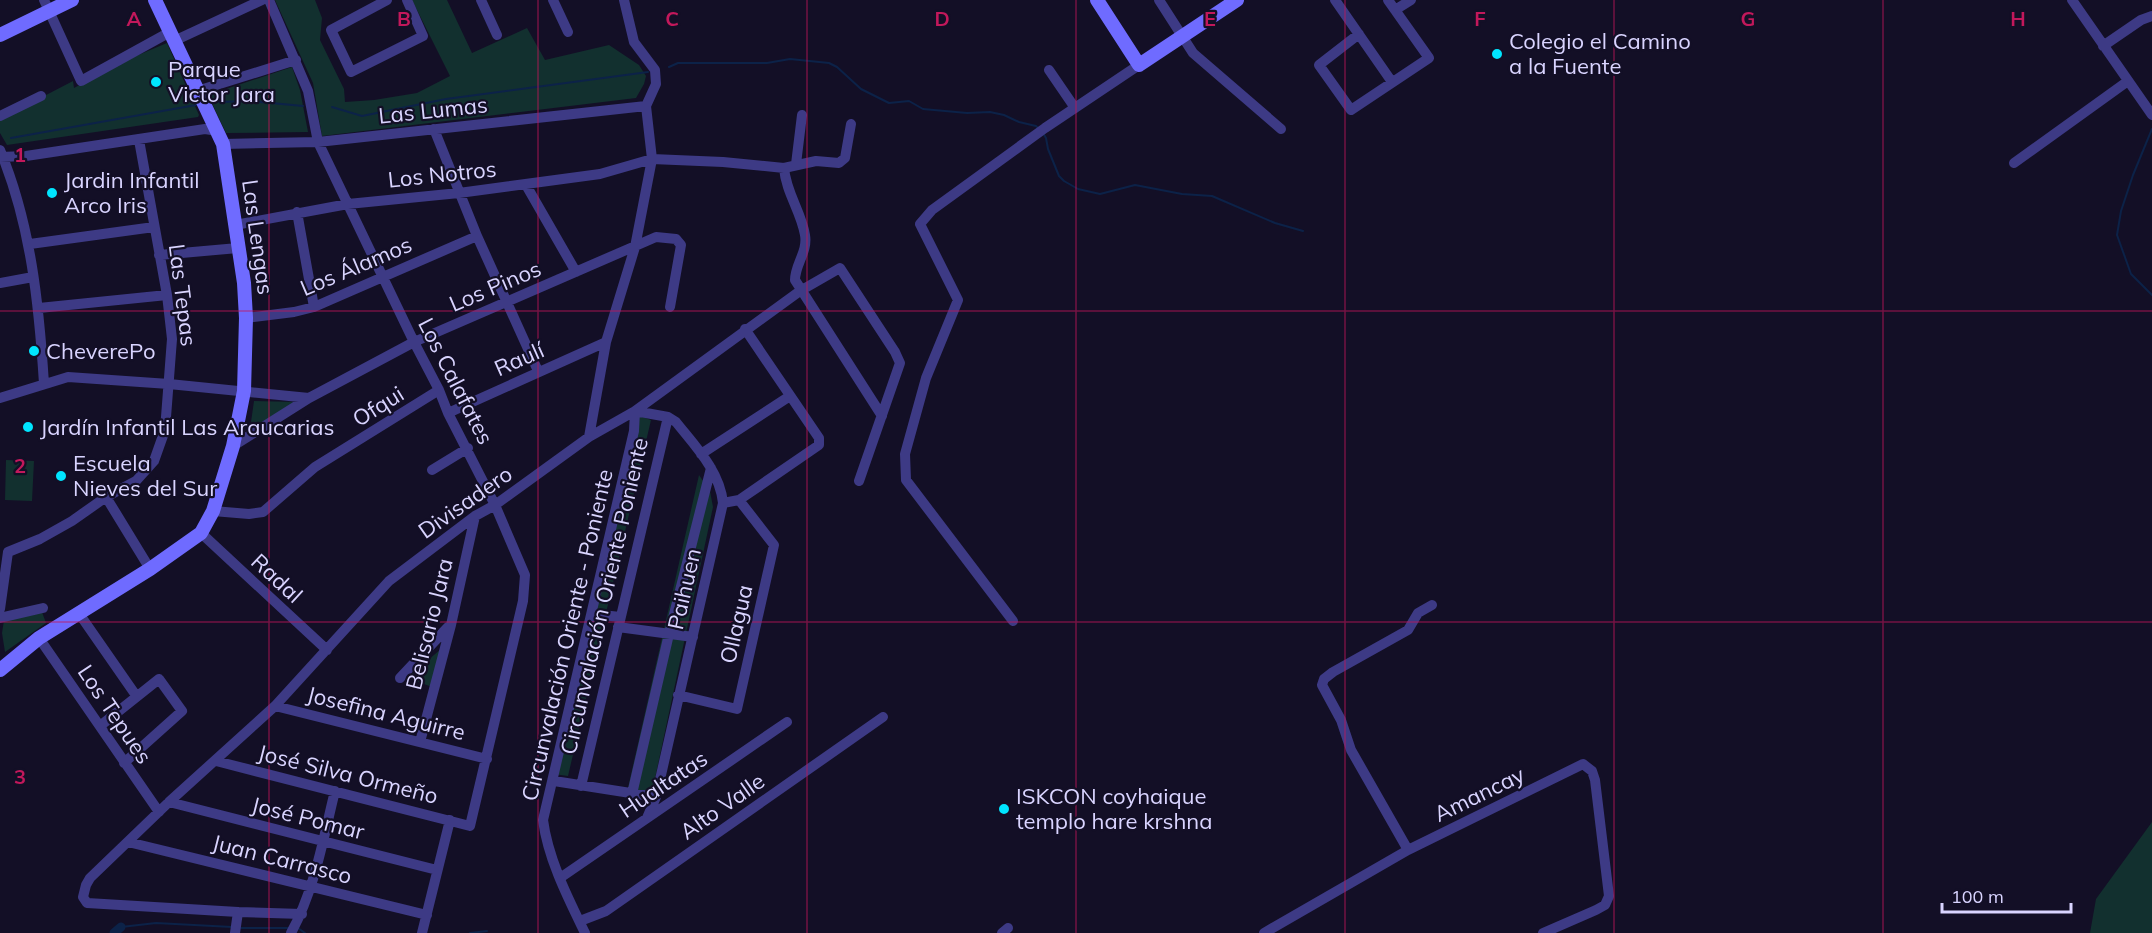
<svg xmlns="http://www.w3.org/2000/svg" width="2152" height="933" font-family="Mulish,sans-serif">
	<style>
		.green { fill: #12302f }
		.lines { fill: none; stroke-linecap: round; stroke-linejoin: round }
		.stream { stroke: #0c2248; stroke-width: 2 }
		.canal { stroke: #0c2248; stroke-width: 9 }
		.street { stroke: #3d3a85; stroke-width: 10 }
		.secondary { stroke: #6f6bff; stroke-width: 14 }
		.grid { fill: none; stroke: #c2185b; stroke-width: 1.5; stroke-opacity: 0.55 }
		.poi-dot { fill: #00e5ff; stroke: #130f26; stroke-width: 2 }
		.labels { text-anchor: middle; stroke-width: 4.5; stroke-linejoin: round; paint-order: stroke }
		.poi-label { font-size: 22px; fill: #d9d4ff; stroke: #130f26; text-anchor: start }
		.street-label { font-size: 22px; fill: #d9d4ff; stroke: #130f26 }
		.grid-label { font-size: 20px; text-anchor: middle; font-weight: bold; fill: #c2185b; stroke: #130f26; stroke-width: 4.5; stroke-linejoin: round; paint-order: stroke }
	</style>
	<rect width="100%" height="100%" fill="#130f26"/>
	<path class="green" d="M275,0H315L322,18L320,40L344,89L345,102L374,100L417,93L450,76L412,0H447L472,53L527,28L545,60L609,45L639,65L646,76L644,84L636,98L322,136L313,83Z
		M167,43L199,115L198,117L7,145L0,133V119L73,81L74,88L124,61Z
		M292,67L300,90L308,132L226,133L208,95Z
		M254,401L298,402L250,429Z
		M637,415L651,420L568,776L553,774Z
		M6,460L34,461L32,501L5,500Z
		M699,475L710,491L713,507L651,797L627,792Z
		M42,612L46,623L5,652L2,633L4,620Z
		M448,643L435,688L407,678Z
		M2152,822V933H2090L2096,899Z"/>
	<g class="lines">
		<path class="stream" d="M669,67L678,63H767L790,59L829,63L837,67L861,89L889,103L909,101L923,109L967,113L990,112L1004,115L1019,122L1036,126L1039,129
			M219,102L250,101L303,106
			M332,107L362,116L446,99L648,72
			M2152,129L2133,175L2121,211L2117,235L2131,274L2152,295
			M1043,133L1046,138L1048,149L1059,176L1064,181L1078,189L1100,194L1135,185L1182,194L1212,196L1275,223L1303,231
			M11,138L196,105
			M121,927L156,923L232,927
			M241,928H289
			M298,928L305,933
			M470,933L487,931"/>
		<path class="canal" d="M114,933L121,927"/>
		<path class="street" d="M44,0L81,81L170,32
			M387,0L331,30L351,72L423,36L407,0
			M481,0L497,35
			M553,0L568,32
			M624,0L634,42L655,70L656,84L646,106
			M1159,0L1193,53L1281,129
			M1335,0L1392,82
			M2072,0L2152,115
			M1395,10L1411,0
			M1359,34L1319,65L1351,110L1429,58L1388,0
			M174,41L262,0
			M2103,46L2141,20L2152,16
			M1049,70L1075,108
			M197,91L296,60
			M0,116L41,96
			M434,129L477,236L538,371
			M223,144L318,142L646,106
			M0,150C31,225 39,304 44,384
			M0,157L26,156L205,129L218,131
			M2014,163L2128,81
			M796,164L802,115
			M784,168C786,193 801,211 805,235C808,252 795,264 795,280L882,416
			M526,185L576,272
			M297,212L314,307
			M235,225L348,204L459,193L600,174L652,159L723,162L784,168L816,161L839,163L845,158L851,124
			M30,244L154,227
			M159,255L238,248
			M0,283L33,277
			M39,308L167,295
			M246,318L294,312L314,307L477,236
			M0,398L68,377L169,384L309,398L414,342L656,237L676,239L681,245L670,307
			M448,413L606,342
			M589,437L606,342L635,247L652,159L646,106
			M233,446L309,398
			M701,454L790,396
			M432,470L468,448
			M106,497L150,569
			M723,503L739,500L819,445V438L745,329
			M213,511L249,514L263,512L315,467L439,390
			M201,533L327,650
			M8,552L40,539L72,521L106,497L136,481L154,461L165,430L172,339L167,295L139,140
			M0,609L8,552
			M78,612L135,694
			M593,614L620,617
			M0,618L43,608
			M1013,621L906,480L905,454L926,378L958,300L920,224L932,210L1045,128L1139,65
			M618,627L693,637
			M39,638L159,812
			M400,678L448,627
			M678,695L737,709L774,545L739,500
			M275,706L487,759
			M100,726L159,679L182,711L124,763
			M420,742L451,625L475,516
			M216,761L470,826L523,601L525,575L495,505L448,413L439,390L414,342L318,142L308,91L269,0
			M554,781L656,797
			M581,786L668,417
			M632,794L669,634L711,468
			M169,802L437,870
			M128,842L427,915
			M1408,850L1351,750L1341,720L1322,685L1324,679L1333,672L1408,630L1418,613L1432,605
			M560,878L787,722
			M238,912L302,914
			M580,921L606,911L883,717
			M235,933L238,912L87,903L83,897L86,885L90,878L169,802L275,706L389,581L475,516L495,505L589,437L635,411L800,291L840,268L895,352L900,363L859,481
			M291,933C315,889 323,839 335,791
			M422,933L450,820
			M585,933C568,898 548,859 543,820L634,431L635,411L668,417L676,422C695,446 720,471 723,503L656,797L647,818
			M1002,933L1008,928
			M1264,933L1408,850L1583,764L1592,771L1595,780L1609,896L1605,905L1596,910L1543,933"/>
		<path class="secondary" d="M1097,0L1139,65L1237,0
			M0,35L72,0
			M0,670L39,638L150,569L201,533L213,511L233,446L244,391L246,318L244,283L223,144L155,0"/>
	</g>
	<path class="grid" d="M269,0V933M538,0V933M807,0V933M1076,0V933M1345,0V933M1614,0V933M1883,0V933M0,311H2152M0,622H2152"/>
	<g class="poi-dot">
		<circle cx="1497" cy="54" r="6"/>
		<circle cx="156" cy="82" r="6"/>
		<circle cx="52" cy="193" r="6"/>
		<circle cx="34" cy="351" r="6"/>
		<circle cx="28" cy="427" r="6"/>
		<circle cx="61" cy="476" r="6"/>
		<circle cx="1004" cy="809" r="6"/>
	</g>
	<g class="labels">
		<g class="poi-label">
			<text x="1509" y="49">Colegio el Camino<tspan x="1509" dy="25">a la Fuente</tspan></text>
			<text x="168" y="77">Parque<tspan x="168" dy="25">Victor Jara</tspan></text>
			<text x="64" y="188">Jardin Infantil<tspan x="64" dy="25">Arco Iris</tspan></text>
			<text x="46" y="359">CheverePo</text>
			<text x="40" y="435">Jardín Infantil Las Araucarias</text>
			<text x="73" y="471">Escuela<tspan x="73" dy="25">Nieves del Sur</tspan></text>
			<text x="1016" y="804">ISKCON coyhaique<tspan x="1016" dy="25">templo hare krshna</tspan></text>
		</g>
		<g class="street-label">
			<text transform="translate(433 110) rotate(-6)" y="8">Las Lumas</text>
			<text transform="translate(442 174) rotate(-6)" y="8">Los Notros</text>
			<text transform="translate(258 237) rotate(82)" y="8">Las Lengas</text>
			<text transform="translate(356 266) rotate(-23)" y="8">Los Álamos</text>
			<text transform="translate(495 286) rotate(-23)" y="8">Los Pinos</text>
			<text transform="translate(183 295) rotate(83)" y="8">Las Tepas</text>
			<text transform="translate(519 359) rotate(-24)" y="8">Raulí</text>
			<text transform="translate(456 381) rotate(63)" y="8">Los Calafates</text>
			<text transform="translate(378 406) rotate(-32)" y="8">Ofqui</text>
			<text transform="translate(465 502) rotate(-35)" y="8">Divisadero</text>
			<text transform="translate(277 578) rotate(43)" y="8">Radal</text>
			<text transform="translate(684 589) rotate(-77)" y="8">Paihuen</text>
			<text transform="translate(604 596) rotate(-77)" y="8">Circunvalación Oriente Poniente</text>
			<text transform="translate(429 624) rotate(-76)" y="8">Belisario Jara</text>
			<text transform="translate(736 624) rotate(-77)" y="8">Ollagua</text>
			<text transform="translate(567 635) rotate(-77)" y="8">Circunvalación Oriente - Poniente</text>
			<text transform="translate(386 713) rotate(14)" y="8">Josefina Aguirre</text>
			<text transform="translate(115 714) rotate(56)" y="8">Los Tepues</text>
			<text transform="translate(348 774) rotate(14)" y="8">José Silva Ormeño</text>
			<text transform="translate(663 784) rotate(-34)" y="8">Hualtatas</text>
			<text transform="translate(1479 794) rotate(-26)" y="8">Amancay</text>
			<text transform="translate(722 806) rotate(-35)" y="8">Alto Valle</text>
			<text transform="translate(308 818) rotate(14)" y="8">José Pomar</text>
			<text transform="translate(282 859) rotate(14)" y="8">Juan Carrasco</text>
		</g>
	</g>
	<g class="grid-label">
		<text x="134" y="26">A</text>
		<text x="404" y="26">B</text>
		<text x="672" y="26">C</text>
		<text x="942" y="26">D</text>
		<text x="1210" y="26">E</text>
		<text x="1480" y="26">F</text>
		<text x="1748" y="26">G</text>
		<text x="2018" y="26">H</text>
		<text x="20" y="162">1</text>
		<text x="20" y="473">2</text>
		<text x="20" y="784">3</text>
	</g>
	<path d="M1942 903v9h129v-9" fill="none" stroke="#d9d4ff" stroke-width="3"/>
	<text x="1951" y="903" font-size="18" fill="#d9d4ff" stroke="#130f26" stroke-width="4.5" paint-order="stroke">100 m</text>
</svg>
